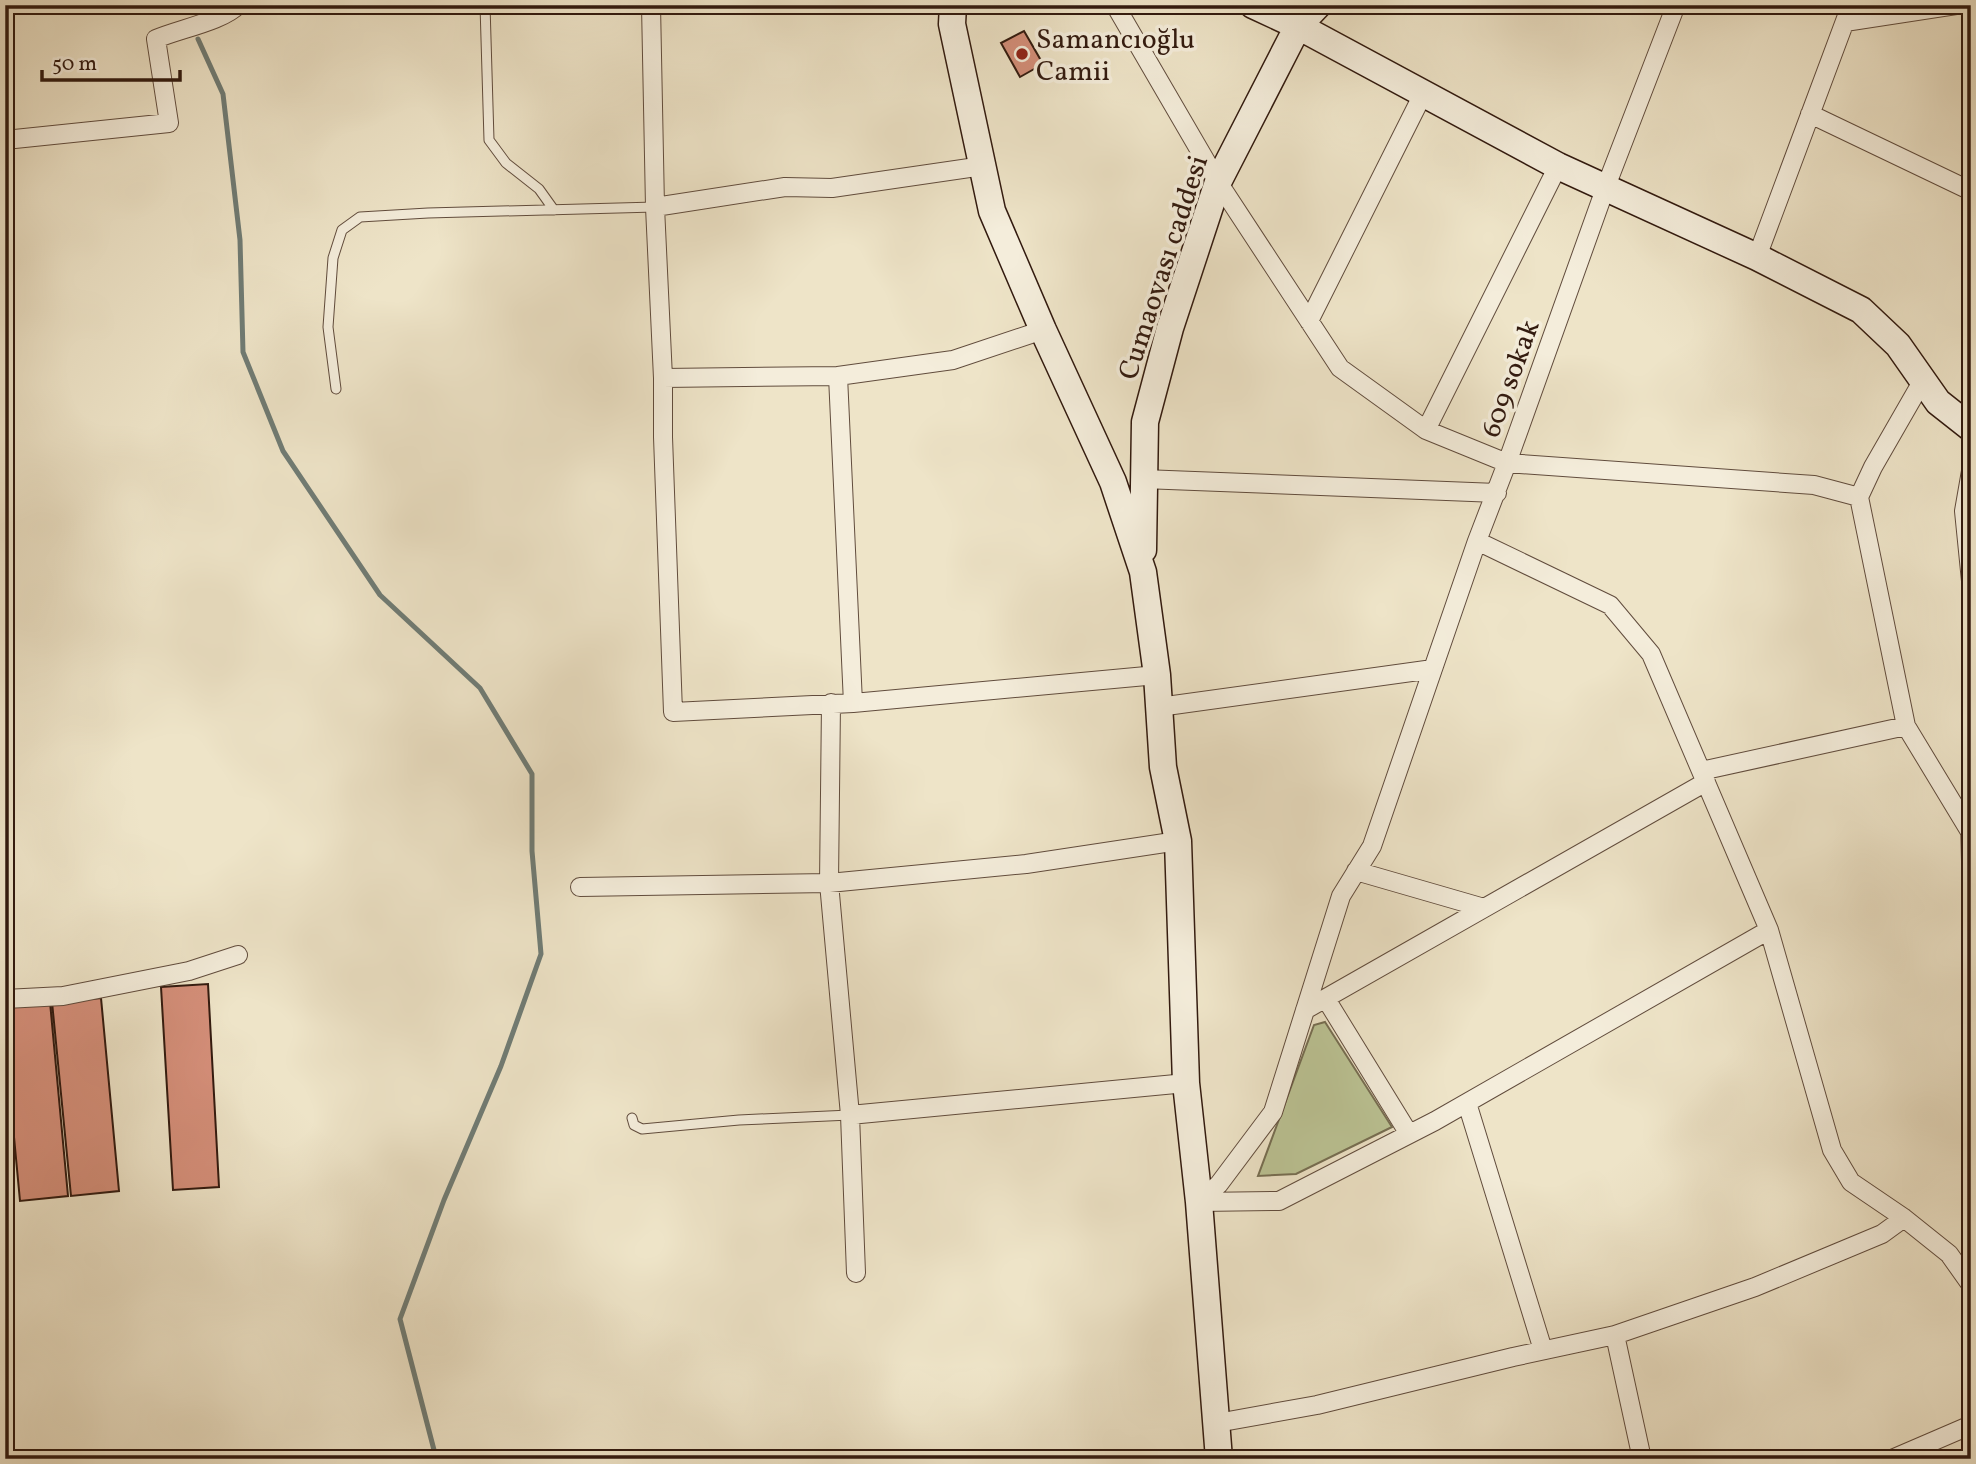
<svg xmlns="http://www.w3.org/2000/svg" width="1976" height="1464" font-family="Vollkorn,serif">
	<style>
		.green { fill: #bbc394; stroke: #766e52; stroke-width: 2 }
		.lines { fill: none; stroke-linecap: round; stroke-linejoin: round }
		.stream { stroke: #707c75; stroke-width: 5 }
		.building { fill: #d58f7a; stroke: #321a0f; stroke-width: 2 }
		.lane-casing { stroke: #614c3d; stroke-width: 11 }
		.street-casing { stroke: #614c3d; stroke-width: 20 }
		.secondary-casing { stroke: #321a0f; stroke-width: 29 }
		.lane { stroke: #f4eddb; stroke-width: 9 }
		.street { stroke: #f4eddb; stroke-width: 18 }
		.secondary { stroke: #f4eddb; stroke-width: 26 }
		.poi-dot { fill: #8f2418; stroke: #f4eddb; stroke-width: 2.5 }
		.labels { text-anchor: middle; stroke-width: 7; stroke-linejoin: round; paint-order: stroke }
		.poi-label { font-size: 28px; fill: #321a0f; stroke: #f4eddb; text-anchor: start }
		.street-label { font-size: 28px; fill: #321a0f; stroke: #f4eddb }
	</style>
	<rect width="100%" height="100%" fill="#eee4c8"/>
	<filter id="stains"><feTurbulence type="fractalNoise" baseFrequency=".00286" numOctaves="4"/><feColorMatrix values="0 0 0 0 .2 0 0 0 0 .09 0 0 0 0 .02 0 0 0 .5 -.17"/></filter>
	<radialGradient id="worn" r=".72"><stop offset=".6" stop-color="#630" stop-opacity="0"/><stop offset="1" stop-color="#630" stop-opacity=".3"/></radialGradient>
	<path class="green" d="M1325,1022L1392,1127L1296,1174L1258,1176L1314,1025Z"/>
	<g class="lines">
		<path class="stream" d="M183,5L185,11
			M198,39L223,94L240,240L243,352L283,451L380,595L480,688L532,774V851L541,954L501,1066L444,1200L400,1319L434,1450L441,1459"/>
	</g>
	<path class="building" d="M1024,31L1043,64L1020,77L1001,43Z
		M208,984L219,1187L173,1190L161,987Z
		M101,998L119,1191L71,1196L52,1002Z
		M50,1002L68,1196L20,1201L5,1041V1007Z
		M5,1120L13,1201L5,1202Z"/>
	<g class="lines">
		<g class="lane-casing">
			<path id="lane" d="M485,5L489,140L506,163L539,189L554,210
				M336,389L328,327L333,258L342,230L360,217L428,213L655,207
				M632,1118L634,1125L642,1129L739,1120L850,1115"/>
		</g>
		<g class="street-casing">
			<path id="street" d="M651,5L655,207L663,378V437L673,712L853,703L1157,675
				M1115,5L1218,182L1340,368L1426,430L1507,463L1605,189L1676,5
				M1845,22L1956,5
				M1810,114L1971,191
				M5,140L169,123L156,39C179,29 223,21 238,5
				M655,207L785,187L832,188L983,166
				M1757,257L1851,5
				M1309,321L1423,94
				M838,376L953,360L1043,330
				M663,378L838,376L853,703
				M1923,380L1873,467L1859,497L1906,726L1969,830
				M1426,430L1558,166
				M1971,471L1964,511L1971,581
				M1143,479L1497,493
				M1477,541L1610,605L1651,654L1769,930
				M831,703L829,883L850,1115L1186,1083
				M1159,707L1433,669
				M1701,771L1906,726
				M1970,819L1971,861
				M1356,871L1484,908
				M580,887L829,883L1026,864L1178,841
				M5,999L63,996L189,971L238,955
				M1326,999L1409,1134
				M1305,1010L1706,782
				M1467,1103L1543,1350
				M850,1115L856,1273
				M1199,1202L1219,1184L1273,1112L1341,896L1372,846L1477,541L1507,463L1814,485L1859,497
				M1199,1202L1279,1201L1435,1121L1769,930L1832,1150L1851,1182L1904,1218L1949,1254L1971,1285
				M1615,1335L1642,1459
				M1217,1423L1317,1405L1513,1357L1615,1335L1755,1287L1882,1234L1904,1218
				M1892,1459L1971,1425"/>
		</g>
		<g class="secondary-casing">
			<path id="secondary" d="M953,5L952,24L992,211L1043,330L1113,482L1143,572L1157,675L1163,767L1178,841L1186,1083L1199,1202L1219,1459
				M1253,5L1298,26L1558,166L1757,257L1861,310L1898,345L1938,402L1971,428
				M1143,550L1145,422L1170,328L1218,182L1298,26L1318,5"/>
		</g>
		<use href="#lane" class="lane"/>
		<use href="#street" class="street"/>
		<use href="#secondary" class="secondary"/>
	</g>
	<circle class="poi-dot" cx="1022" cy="54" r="7"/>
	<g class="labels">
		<g class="poi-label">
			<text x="1036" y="48">Samancıoğlu<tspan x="1036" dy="32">Camii</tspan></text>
		</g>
		<g class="street-label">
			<text transform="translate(1162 267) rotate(-72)" y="10">Cumaovası caddesi</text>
			<text transform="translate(1509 378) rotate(-70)" y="10">609 sokak</text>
		</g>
	</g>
	<rect width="1976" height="1464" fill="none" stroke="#eee4c8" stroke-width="28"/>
	<rect x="7" y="7" width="1962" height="1450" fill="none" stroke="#321a0f" stroke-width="3.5"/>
	<rect x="14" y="14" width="1948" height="1436" fill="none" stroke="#321a0f" stroke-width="2"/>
	<path d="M42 70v10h138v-10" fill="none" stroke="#321a0f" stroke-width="3.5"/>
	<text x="52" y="70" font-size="21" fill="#321a0f" stroke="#f4eddb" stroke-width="5" paint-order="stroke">50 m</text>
	<rect width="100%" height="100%" filter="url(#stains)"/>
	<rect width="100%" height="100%" fill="url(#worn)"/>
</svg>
